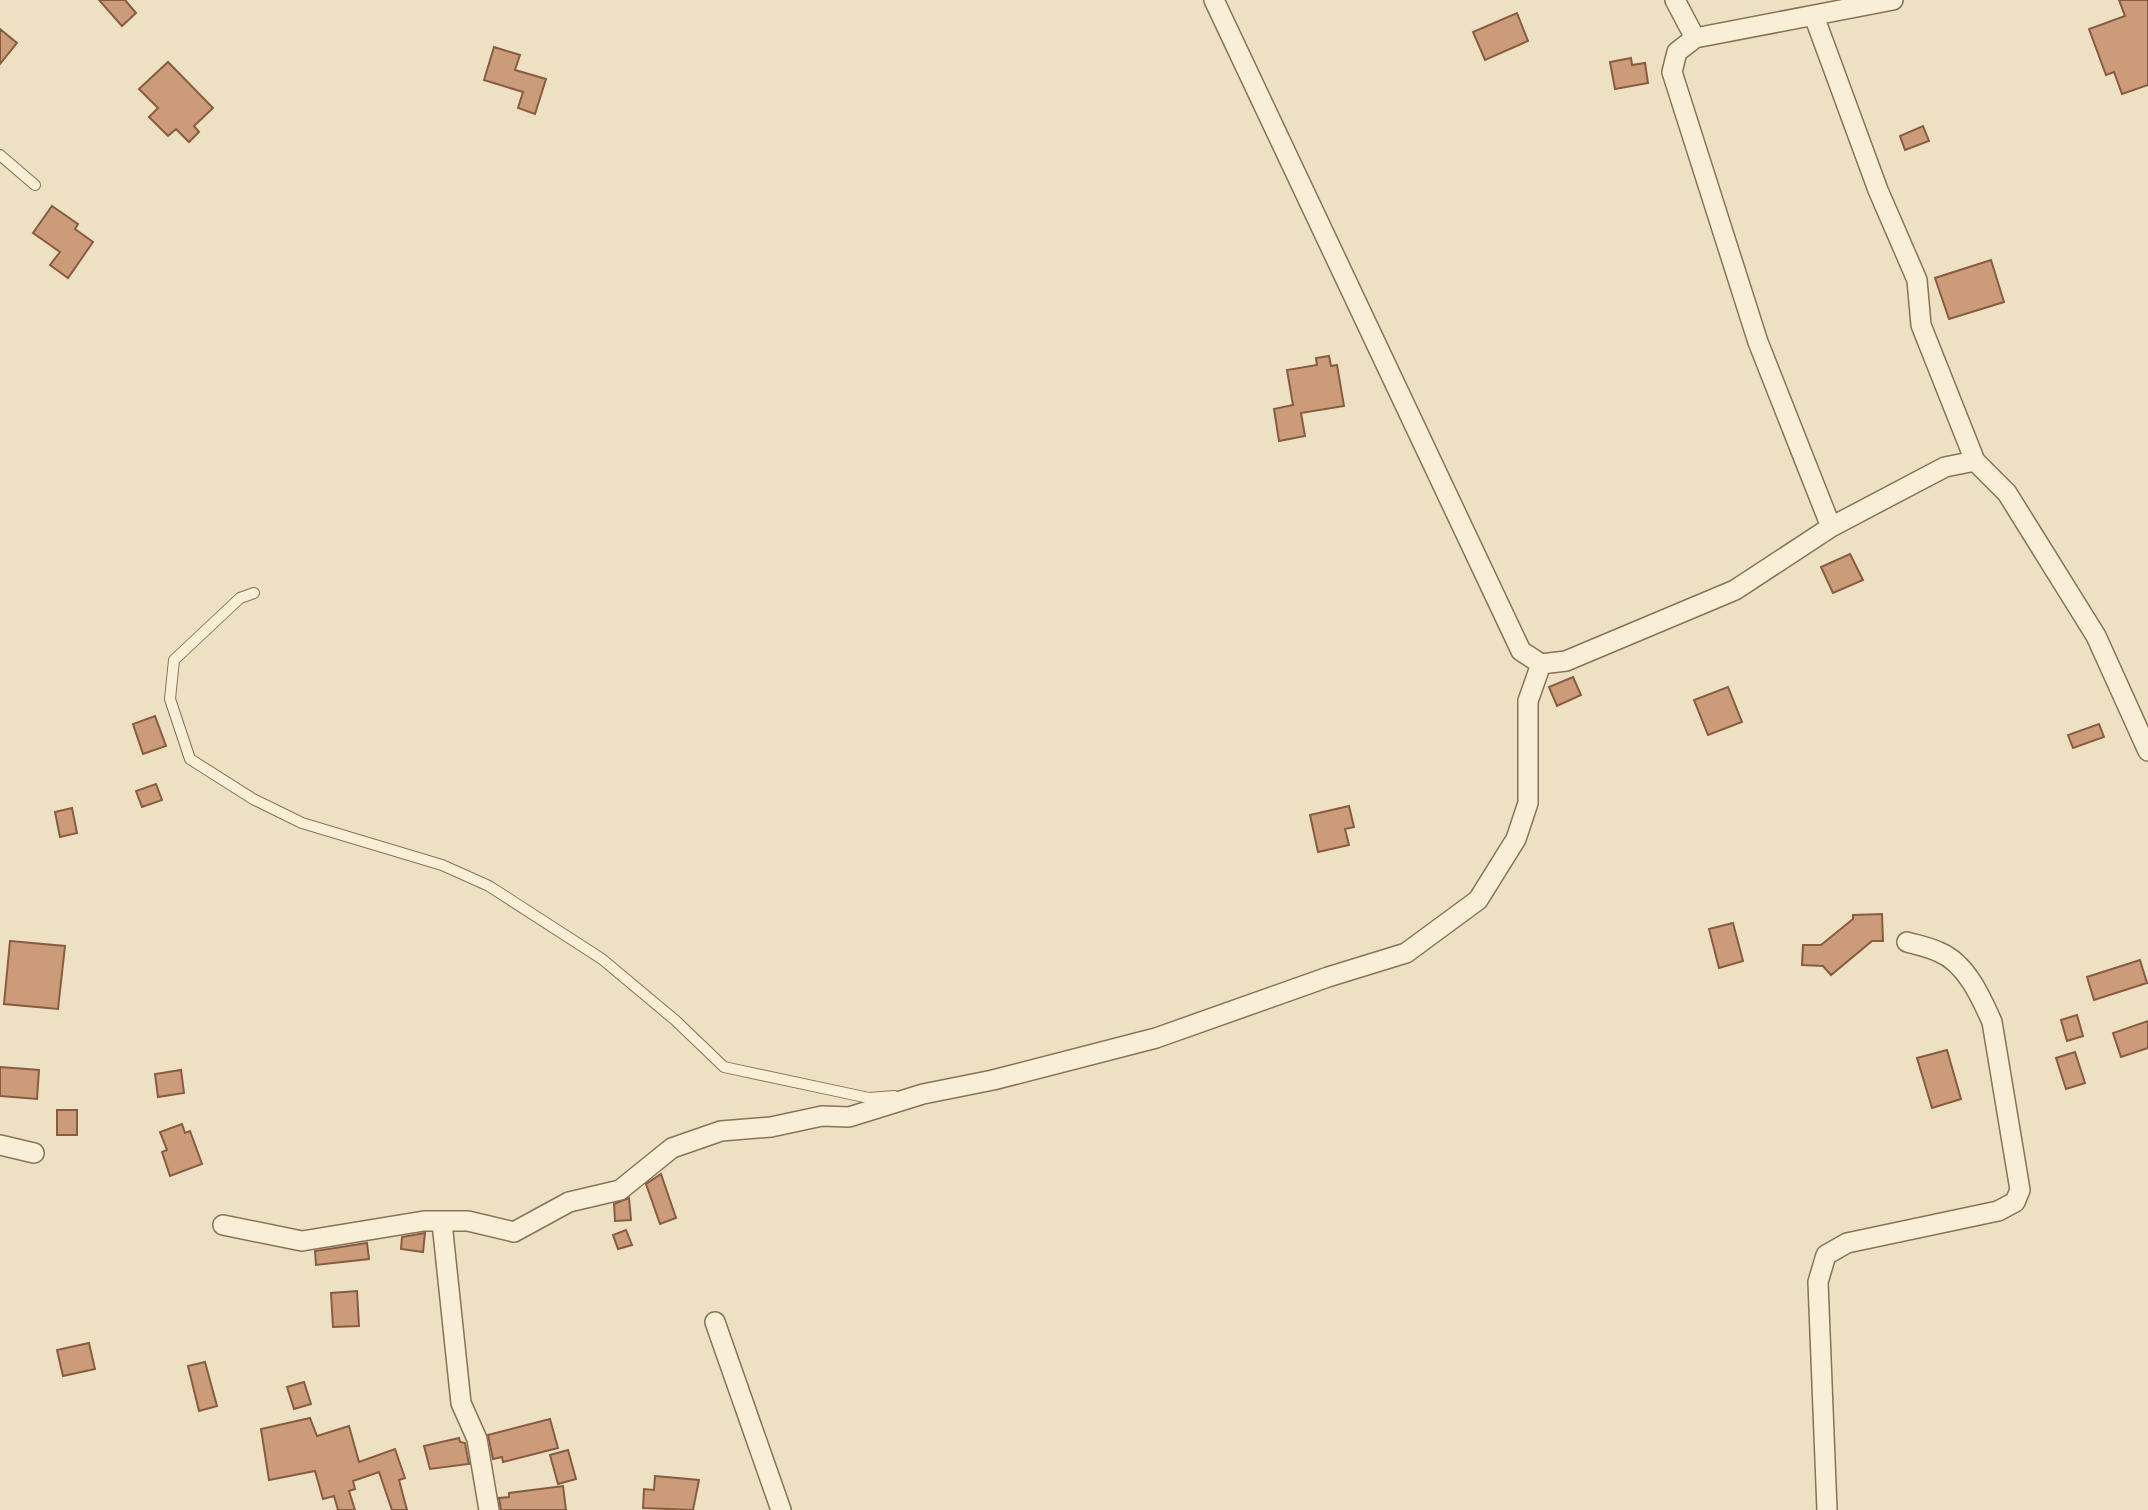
<svg xmlns="http://www.w3.org/2000/svg" width="2148" height="1510" font-family="'Crimson Pro',serif">
	<style>
		.building { fill: #cc9b79; stroke: #875c40; stroke-width: 2 }
		.lines { fill: none; stroke-linecap: round; stroke-linejoin: round }
		.service-casing { stroke: #88725a; stroke-width: 12 }
		.minor-casing { stroke: #88725a; stroke-width: 22 }
		.service { stroke: #f9eed6; stroke-width: 10 }
		.minor { stroke: #f9eed6; stroke-width: 19 }
	</style>
	<rect width="100%" height="100%" fill="#eee1c3"/>
	<path class="building" d="M99,0H125L136,13L122,26Z
		M2119,0H2148V85L2122,94L2114,72L2106,75L2089,29L2125,16Z
		M1517,13L1528,41L1485,60L1473,32Z
		M0,29L17,43L0,64Z
		M494,47L520,55L515,70L546,79L535,114L518,108L523,92L484,80Z
		M1631,58L1632,65L1645,63L1648,83L1615,89L1610,62Z
		M168,62L213,108L194,126L199,132L189,142L176,129L168,136L149,117L158,108L139,89Z
		M1923,126L1929,141L1905,150L1900,136Z
		M52,206L78,224L75,229L93,242L68,278L50,265L60,252L33,233Z
		M1991,260L2004,302L1949,319L1935,278Z
		M1329,356L1331,366L1337,365L1344,406L1301,413L1305,436L1279,441L1274,409L1293,405L1287,370L1317,365L1316,358Z
		M1850,554L1863,580L1833,593L1821,567Z
		M1573,677L1581,695L1557,706L1549,687Z
		M1728,687L1742,722L1708,735L1694,700Z
		M155,716L166,746L143,754L133,724Z
		M2099,724L2104,737L2073,748L2068,735Z
		M156,784L162,800L142,807L136,791Z
		M1349,806L1354,827L1345,829L1349,845L1318,852L1310,815Z
		M72,808L77,833L60,837L55,812Z
		M1882,914L1883,941H1872L1831,975L1823,966L1802,965L1803,945H1821L1853,919V915Z
		M1733,923L1743,961L1719,968L1709,929Z
		M10,941L65,946L58,1009L4,1004Z
		M2140,960L2147,983L2094,1000L2087,977Z
		M2077,1015L2083,1036L2067,1041L2061,1020Z
		M2148,1021V1048L2121,1057L2113,1033Z
		M1947,1050L1961,1099L1932,1108L1917,1058Z
		M2075,1052L2085,1083L2066,1089L2056,1058Z
		M0,1067L39,1070L37,1099L0,1096Z
		M181,1070L184,1093L158,1097L155,1074Z
		M57,1110H77V1135H57Z
		M182,1124L185,1133L190,1131L202,1164L170,1176L162,1152L167,1150L160,1132Z
		M661,1174L676,1218L660,1224L646,1184Z
		M629,1198L631,1220L615,1221L614,1204Z
		M626,1230L632,1245L618,1249L613,1235Z
		M425,1233L423,1252L401,1249L402,1237Z
		M367,1243L369,1259L316,1265L315,1251Z
		M357,1291L359,1326L333,1327L331,1293Z
		M89,1343L95,1369L63,1376L57,1350Z
		M205,1362L217,1406L199,1411L188,1366Z
		M304,1382L311,1404L294,1409L287,1387Z
		M310,1418L317,1436L349,1426L359,1462L395,1449L405,1478L399,1480L407,1510H392L379,1472L353,1481L355,1489L349,1491L355,1510H338L334,1496L323,1499L315,1471L269,1480L261,1429Z
		M550,1419L558,1448L503,1462L502,1457L493,1459L488,1435Z
		M459,1438L460,1442L465,1443L469,1464L430,1469L424,1446Z
		M568,1450L576,1479L558,1484L550,1455Z
		M655,1476L699,1480L693,1510L643,1508L644,1489L654,1490Z
		M563,1486L566,1510H501L499,1498L509,1497V1493Z"/>
	<g class="lines">
		<g class="service-casing">
			<path id="service" d="M0,155L35,185
				M254,593L240,598L174,660L170,699L190,759L253,799L302,823L442,865L489,886L602,959L675,1020L724,1067L869,1098L894,1096"/>
		</g>
		<g class="minor-casing">
			<path id="minor" d="M1214,0L1521,651L1541,664L1566,661L1735,590L1831,527L1945,467L1975,461
				M1675,0L1695,38
				M1814,16L1878,190L1917,280L1921,325L1975,461L2007,493L2096,636L2148,751
				M1831,527L1758,342L1672,72L1677,52L1695,38L1893,0
				M0,1145L34,1153
				M442,1223L461,1403L477,1439L489,1510
				M223,1225L302,1241L424,1221H468L514,1232L569,1202L620,1190L672,1148L721,1131L771,1127L822,1116L849,1117L923,1094L993,1080L1156,1038L1328,977L1406,953L1478,900L1516,839L1528,803V701L1541,664
				M715,1322L781,1510
				M1827,1510L1818,1282L1826,1255L1847,1243L1998,1211L2015,1202L2020,1190L1992,1022C1981,997 1966,963 1939,952C1929,947 1917,945 1907,942"/>
		</g>
		<use href="#service" class="service"/>
		<use href="#minor" class="minor"/>
	</g>
</svg>
